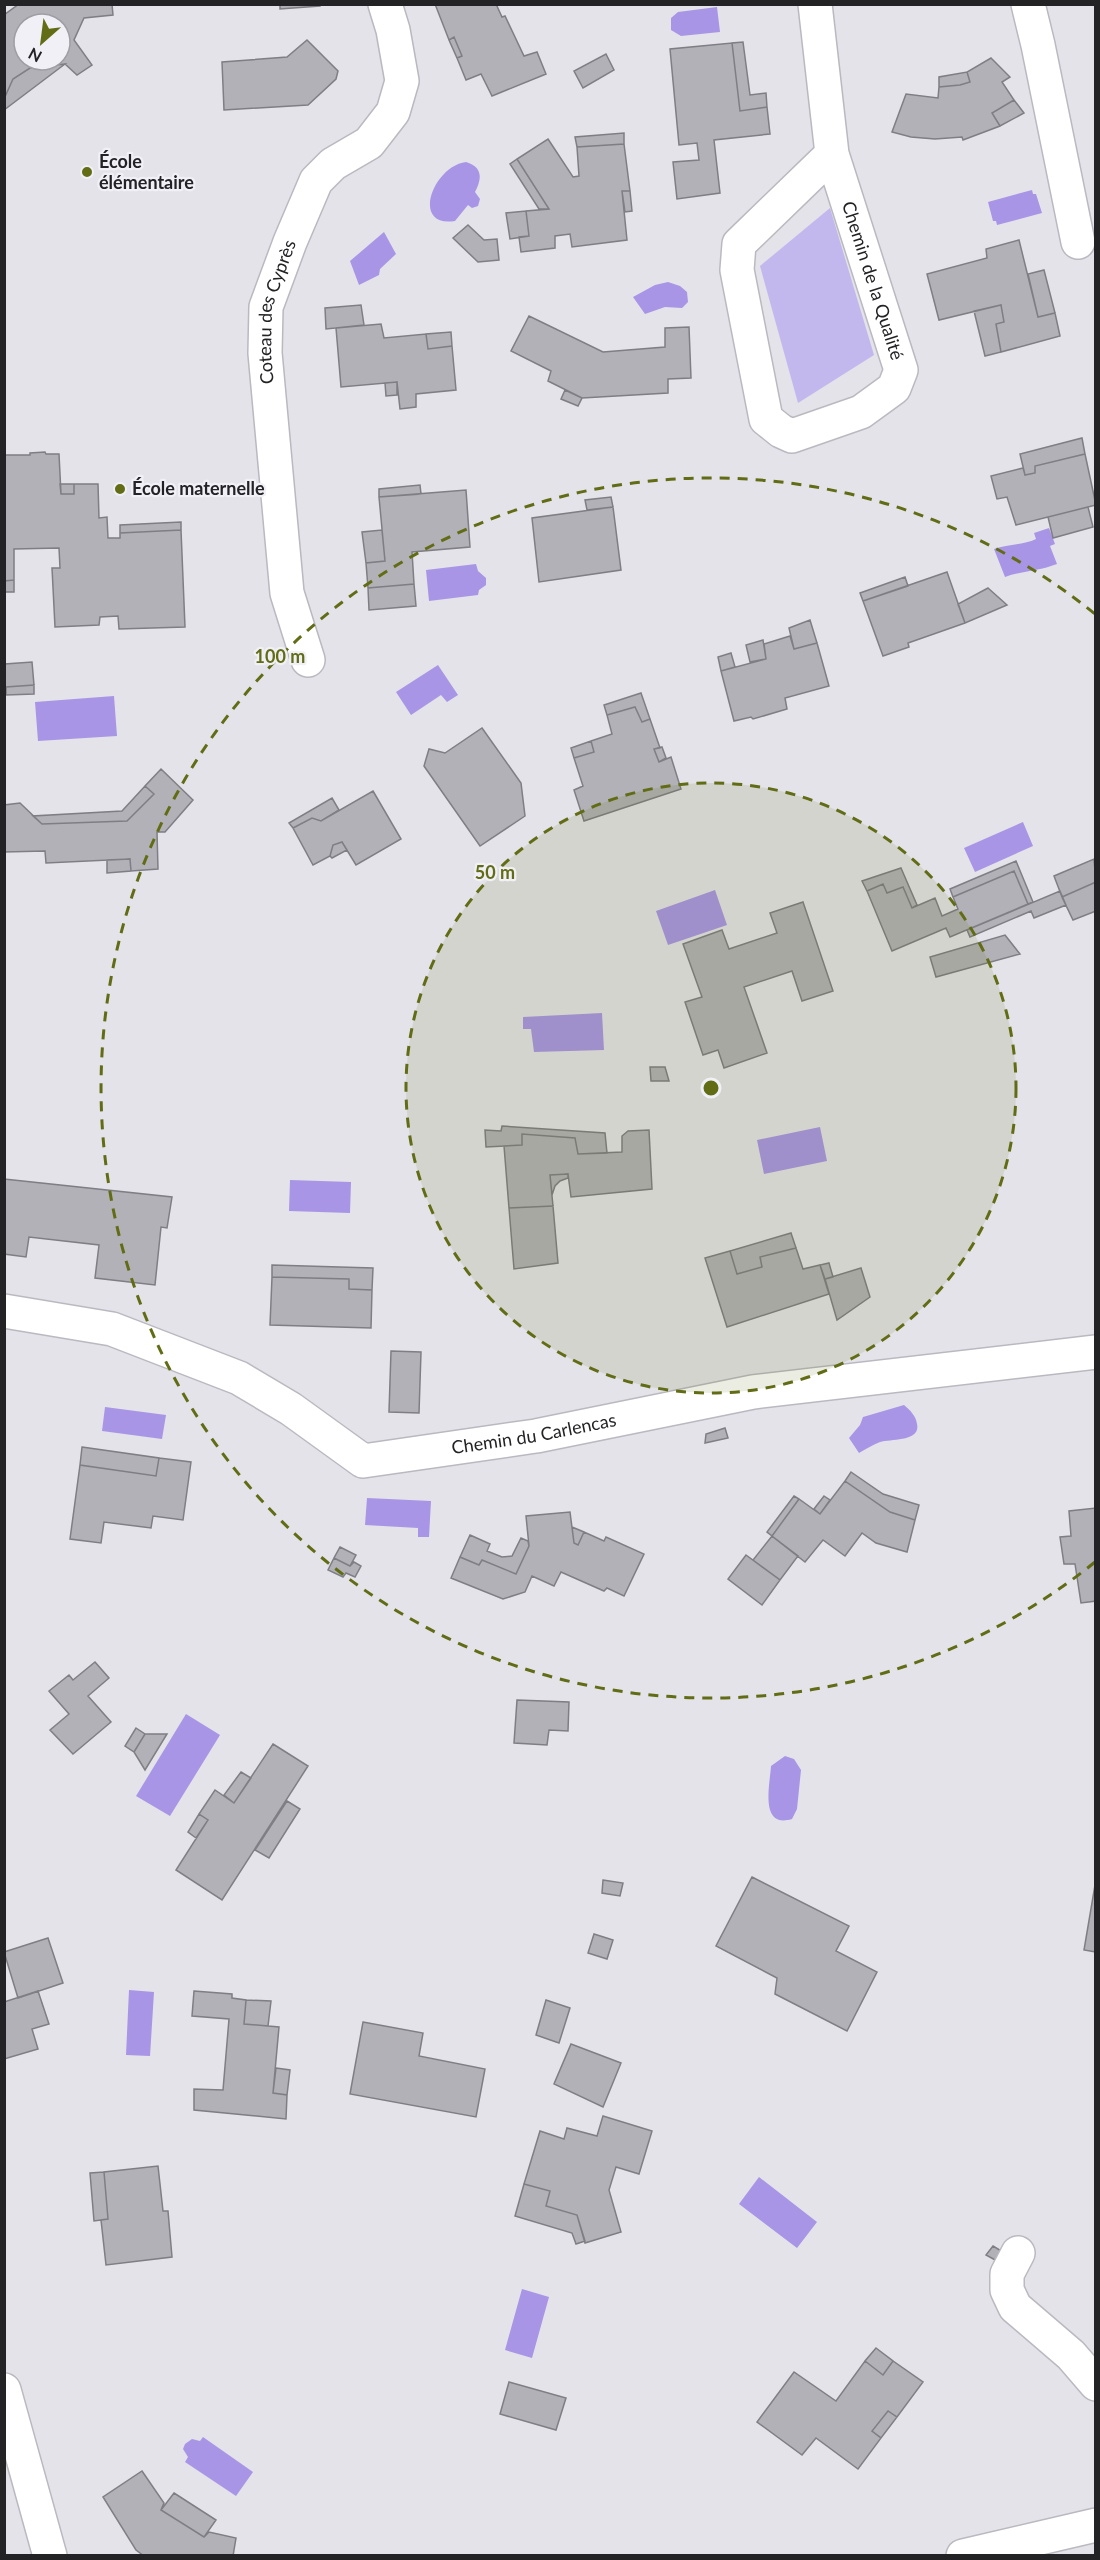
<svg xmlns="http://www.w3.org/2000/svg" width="1100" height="2560" font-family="Lato,sans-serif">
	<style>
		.green { fill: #c3b8ed }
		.water { fill: #a895e5 }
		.building { fill: #b2b1b7; stroke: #7f7e84; stroke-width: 1.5; fill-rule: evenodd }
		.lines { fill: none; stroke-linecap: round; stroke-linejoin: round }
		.street-casing { stroke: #bab9c0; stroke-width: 36 }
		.street { stroke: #fff; stroke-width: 33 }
		.ring { fill: none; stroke: #626c14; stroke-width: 3; stroke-dasharray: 10 8 }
		.poi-dot { fill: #626c14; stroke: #f1f0f7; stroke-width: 2 }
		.labels { text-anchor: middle; stroke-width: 4.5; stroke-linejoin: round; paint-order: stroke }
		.poi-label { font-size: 18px; font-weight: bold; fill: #232326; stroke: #f1f0f7; text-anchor: start }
		.street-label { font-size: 18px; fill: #232326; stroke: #f1f0f7 }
		.centre { fill: #626c14; stroke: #f1f0f7; stroke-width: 3 }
		.ring-label { font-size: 18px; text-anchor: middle; font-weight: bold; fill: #626c14; stroke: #f1f0f7; stroke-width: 4.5; stroke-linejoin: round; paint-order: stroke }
	</style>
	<rect width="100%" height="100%" fill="#e4e3ea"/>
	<path class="green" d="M830,208L874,355L798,403L760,266Z"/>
	<path class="water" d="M717,7L720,32L681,36L671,30V18L678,12Z
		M466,162C483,167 482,179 475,192L480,199L478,206L472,208L468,205L455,221C410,228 433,166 466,162Z
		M1032,190L1033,194H1036L1042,213L997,225L996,221H993L988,202Z
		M384,232L396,254L380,269L379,275L359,285L350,261Z
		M668,282L680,286L687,292L688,302L682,308L665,307L645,314L633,297L655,285Z
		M1049,528L1055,544L1050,546L1057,564C1039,571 1022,571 1005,577L994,549C1008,544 1024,545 1036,539L1034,533Z
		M476,564L478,571L486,578V585L479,590L478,595L429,601L426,570Z
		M438,665L458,695L447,702L441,695L411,715L396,692Z
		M114,696L117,736L38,741L35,702Z
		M1023,822L1033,846L975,872L964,848Z
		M715,890L727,925L668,945L656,911Z
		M602,1013L604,1050L534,1052L531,1029H523V1017Z
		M820,1127L827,1161L764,1174L757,1140Z
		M290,1180L351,1182L350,1213L289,1211Z
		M904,1405C910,1410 916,1416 917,1424C921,1442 891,1439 880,1442C872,1445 866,1449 859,1453L849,1438L860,1425L863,1417Z
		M105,1407L166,1415L162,1439L102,1431Z
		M367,1498L431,1501L429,1537H418V1528L365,1525Z
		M186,1714L220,1735L170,1816L136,1796Z
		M785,1756L794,1759L801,1770L797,1809L792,1819C759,1829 770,1784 771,1766Z
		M129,1990L154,1992L150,2056L126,2055Z
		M759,2177L817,2222L797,2248L739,2204Z
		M522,2289L549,2297L532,2358L505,2350Z
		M203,2437L253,2472L236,2496L185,2462L188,2457L183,2449L185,2444L192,2439L200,2441Z"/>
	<path class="building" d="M19,4H112L113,15L84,18L74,40L92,65L77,75L65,64L30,68L13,79L4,99V15ZM24,24H60V60H24Z
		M280,4H320V6L280,9Z
		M435,4H496L502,17L505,16L524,56L537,52L546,74L492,96L481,74L466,80L457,58L462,56L454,37L449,40Z
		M454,37L462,56L457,58L449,40Z
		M307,40L338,71L336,79L308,105L224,110L222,62L287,57Z
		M743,42L750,95L766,93L767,107L740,111L732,43Z
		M732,43L740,111L767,107L770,134L714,140L720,193L677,199L673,162L699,160L697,143L679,145L670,49Z
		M606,54L614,70L583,88L574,71Z
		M991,58L1010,77L1002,82L1014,100L992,113L1000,126L963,140L962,137L935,139L911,137L892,132L906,94L938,98L939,87L960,85L970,82L967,72Z
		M65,64L4,110V99L13,79L30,68Z
		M967,72L970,82L960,85L939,87V77Z
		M1014,100L1024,113L1000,126L992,113Z
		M624,133V144L577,147L575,137Z
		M548,139L573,177L579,176L577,147L624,144L630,191H622L627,240L572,247L570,234L555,236V248L521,252L519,237L529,236L526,211L549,209L517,159Z
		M517,159L549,209H539L510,164Z
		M622,191H630L632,211L625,212Z
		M526,211L529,236L510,239L506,213Z
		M468,225L484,240L497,239L499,260L478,262L453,238Z
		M1019,240L1038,317L1055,313L1060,336L1001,352L996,324L1004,322L1001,305L939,320L927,274L987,258L986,249Z
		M1044,270L1055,313L1038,317L1028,274Z
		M361,305L364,325L326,329L325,308Z
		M1001,305L1004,322L996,324L1001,352L985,356L974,311Z
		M529,316L603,352L665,347V328L689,327L691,378L668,379V393L582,398L548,381L551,371L511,351Z
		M381,324L384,338L426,334L428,349L452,346L456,390L416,394V407L400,409L397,382L341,387L336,328Z
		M451,332L452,346L428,349L426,334Z
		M397,382V395L386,396L385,383Z
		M565,390L582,398L578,406L561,399Z
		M1082,438L1085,454L1035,466V473L1025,475L1020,454Z
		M45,452L46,454H59L61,494H74V484H98L99,518L107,517L108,538H120V533L181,530L185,627L119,629L118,616L100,617L99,625L55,627L52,568H60L59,548L14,549V580L4,581V455H30V453Z
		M1085,454L1096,505L1016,525L1007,497L997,499L991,476L1023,468L1025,475L1035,473V466Z
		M60,484H74V494H61Z
		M420,485L421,494L379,497V489Z
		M466,490L470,547L412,552L414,584L368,588L366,563L385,561L379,497Z
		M611,497L613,507L587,510L585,500Z
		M613,507L621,570L539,582L532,518Z
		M1088,507L1093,527L1053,538L1048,517Z
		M181,522V530L120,533V525Z
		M382,530L385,561L366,563L362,532Z
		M947,572L965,623L908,643L909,647L883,656L863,601Z
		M905,577L908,586L863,601L860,593Z
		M14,580V592H4V581Z
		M414,584L416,606L369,610L368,588Z
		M988,588L1007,605L965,623L958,604Z
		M810,620L817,643L794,649L789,628Z
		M790,636L794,649L817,643L829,686L785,698L787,709L753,719L751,717L734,721L721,671L766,659L764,644Z
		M763,640L766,659L750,662L746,645Z
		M731,653L735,667L721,671L718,657Z
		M32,662L34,685L6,687V695H4L5,664Z
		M34,685V694L6,695V687Z
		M641,693L650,719L642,722L635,707L607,715L604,705Z
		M635,707L642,722L650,719L660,748L654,749L659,762L671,757L681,789L584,821L574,790L583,786L574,758L594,752L591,741L612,734L607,715Z
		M482,728L521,783L525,816L480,846L424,766L429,749L445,753Z
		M591,741L594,752L574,758L571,748Z
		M662,747L666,758L659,762L654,749Z
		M161,769L193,800L165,832H157L158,869L131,871L130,859L46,863L45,851L4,852V805L20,803L42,824L127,821L154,794L145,786Z
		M145,786L154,794L127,821L42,824L33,816L122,811Z
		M373,791L401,839L356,865L342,842L333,845L330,856L313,865L293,828L312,818L321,821Z
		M332,798L339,810L321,821L312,818L293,828L289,823Z
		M342,842L347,850L332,858L330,856L333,845Z
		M130,859L131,871L107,873V860Z
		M1094,859L1096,882L1062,897L1054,876Z
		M1016,861L1033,902L1028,904L1014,871L953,897L950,889Z
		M901,868L917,905L912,908L903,887L887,893L883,884L867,891L862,881Z
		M1014,871L1028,904L950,937L946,928L892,951L867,891L883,884L887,893L903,887L912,908L935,898L942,916L958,909L953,897Z
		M1096,882V911L1073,920L1062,897Z
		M1060,891L1066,905L1034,918L1031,911L970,937L967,930Z
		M803,902L833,991L802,1001L792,971L744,987L767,1053L724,1068L718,1050L703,1055L685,1002L702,997L683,944L722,930L729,949L777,933L770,913Z
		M1005,935L1020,954L936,977L930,957Z
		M650,1067H665L669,1081H651Z
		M502,1126L605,1133L607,1153L578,1154L575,1138L522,1134V1145L486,1147L485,1130L501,1131Z
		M649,1130L652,1189L571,1197L568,1174L550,1175L553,1206L509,1208L504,1146L522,1145V1134L575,1138L578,1154L622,1152V1136L628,1131Z
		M568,1174V1178L560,1181L555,1186L552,1195L550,1175Z
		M4,1179L172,1197L167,1228L161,1227L155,1285L95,1278L99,1245L29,1237L26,1257L4,1254Z
		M553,1206L558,1263L514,1269L509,1208Z
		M791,1233L796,1248L760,1257L762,1267L737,1274L730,1251Z
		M796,1248L803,1269L820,1265L829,1294L727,1327L705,1258L730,1251L737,1274L762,1267L760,1257Z
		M829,1263L833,1277L825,1279L820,1265Z
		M272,1265L373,1268L372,1290L349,1289V1279L272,1277Z
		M861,1268L870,1297L837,1320L825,1279Z
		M272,1277L349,1279V1289L372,1290L371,1328L270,1325Z
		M391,1351L421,1352L419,1413L389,1412Z
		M725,1428L728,1438L705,1443L706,1434Z
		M82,1447L159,1458L156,1476L80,1465Z
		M159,1458L191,1462L183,1520L153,1516L151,1528L104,1522L101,1543L70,1539L80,1465L156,1476Z
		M851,1472L883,1494L919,1505L915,1520L890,1512L845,1481Z
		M845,1481L890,1512L915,1520L907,1552L876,1543L862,1533L845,1556L823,1540L805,1562L772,1536L799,1499L820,1514Z
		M794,1496L799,1499L772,1536L767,1532Z
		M824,1496L830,1500L820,1514L814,1509Z
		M1096,1508V1601L1081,1603L1075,1564H1064L1060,1537L1071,1536L1069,1511Z
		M570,1512L574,1543L578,1545L584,1532L604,1541L606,1537L644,1554L624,1596L607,1588L604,1591L561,1572L554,1586L532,1576L525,1592L503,1599L451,1578L460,1557L479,1565L482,1560L516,1574L529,1546L526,1516Z
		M572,1527L584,1532L578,1545L574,1543Z
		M470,1535L490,1544L487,1551L502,1557L512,1556L521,1538L528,1541L529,1546L516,1574L482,1560L479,1565L460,1557Z
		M772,1536L798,1556L780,1580L753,1560Z
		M340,1547L356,1555L350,1566L334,1558Z
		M746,1555L780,1580L762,1605L728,1579Z
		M334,1558L350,1566L354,1562L361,1566L355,1577L346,1573L343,1577L328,1570Z
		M95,1662L109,1678L88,1696L111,1722L73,1754L50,1730L69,1714L49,1691L69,1675L73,1680Z
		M517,1700L569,1702L568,1731L549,1730L547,1745L514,1743Z
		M136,1728L145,1734L134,1752L125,1746Z
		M145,1734H167L145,1770L134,1752Z
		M273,1744L308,1766L222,1900L176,1870L208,1820L199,1814L215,1790L234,1803Z
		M241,1772L251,1778L234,1803L224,1795Z
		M287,1801L300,1809L269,1858L255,1850Z
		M199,1814L208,1820L196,1838L188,1832Z
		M752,1877L849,1926L836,1951L877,1972L847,2031L775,1994L777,1978L716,1946Z
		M1096,1879V1952L1084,1950Z
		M603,1880L623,1883L620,1896L602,1893Z
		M594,1934L613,1940L607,1959L588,1953Z
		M48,1938L63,1983L18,1998L4,1952Z
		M38,1991L49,2024L32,2029L38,2049L4,2059V2002Z
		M194,1991L232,1994V1998L246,2000L244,2024L279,2027L273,2093L287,2095L286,2119L194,2110V2089L223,2090L229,2019L192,2016Z
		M246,2000L271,2001L268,2026L244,2024Z
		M546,2000L570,2008L559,2043L536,2035Z
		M363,2022L423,2033L419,2056L485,2069L476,2117L350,2094Z
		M571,2044L621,2063L603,2107L554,2084Z
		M276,2068L290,2070L287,2095L273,2093Z
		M603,2116L652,2131L639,2174L616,2167L609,2190L621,2232L585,2243L577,2215L546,2206L550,2191L524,2184L540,2131L564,2139L567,2128L597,2136Z
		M158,2166L163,2211H168L172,2257L106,2265L101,2220L108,2219L104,2172Z
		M104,2172L108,2219L94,2221L90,2173Z
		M524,2184L550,2191L546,2206L577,2215L585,2241L576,2244L572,2233L515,2216Z
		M993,2246L1003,2252L997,2261L986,2255Z
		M876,2348L893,2361L883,2375L865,2361Z
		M865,2361L883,2375L893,2361L923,2382L897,2417L888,2411L872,2431L881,2438L858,2469L816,2438L802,2455L757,2422L794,2372L836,2401Z
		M509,2382L566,2398L556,2430L500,2414Z
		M888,2411L897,2417L881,2438L872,2431Z
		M142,2471L164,2503L161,2510L204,2537L209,2532L236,2538L233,2556H144L136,2550L103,2497Z
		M174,2493L216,2520L204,2537L161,2510Z"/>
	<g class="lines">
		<g class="street-casing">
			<g id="street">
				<path id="s1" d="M815,4L832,154L901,370L894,388L861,412L792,436L781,431L766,419L737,270L739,244L832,154"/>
				<path d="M1028,4L1038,45L1078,242"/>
				<path id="s2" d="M308,660L287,593L265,353L266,307L290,242L316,181L333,164L369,143L393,112L402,81L393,30L385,4"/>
				<path id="s3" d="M4,1311L112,1329L239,1378L291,1409L363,1461L536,1436L753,1392L1096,1352"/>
				<path d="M1018,2253L1007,2274V2290L1015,2307L1071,2355L1096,2384"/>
				<path d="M4,2390L50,2556"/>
				<path d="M963,2556L1096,2525"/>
			</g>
		</g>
		<use href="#street" class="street"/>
	</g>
	<circle cx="711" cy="1088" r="305" fill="#626c14" fill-opacity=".12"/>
	<g class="ring">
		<circle cx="711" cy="1088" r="305"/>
		<path d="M1095 1562A610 610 0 1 1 1095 614"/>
	</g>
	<g class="poi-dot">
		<circle cx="87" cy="172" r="6"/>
		<circle cx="120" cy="489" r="6"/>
	</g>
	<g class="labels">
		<g class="poi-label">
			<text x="99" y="168">École<tspan x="99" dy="21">élémentaire</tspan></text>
			<text x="132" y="495">École maternelle</text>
		</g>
		<g class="street-label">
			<text dy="6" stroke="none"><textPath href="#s1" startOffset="284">Chemin de la Qualité</textPath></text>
			<text dy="6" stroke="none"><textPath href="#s2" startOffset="354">Coteau des Cyprès</textPath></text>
			<text dy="6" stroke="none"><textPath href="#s3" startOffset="568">Chemin du Carlencas</textPath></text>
		</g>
	</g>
	<circle cx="711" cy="1088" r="9" class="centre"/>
	<g class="ring-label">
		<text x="280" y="663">100 m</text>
		<text x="495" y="879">50 m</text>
	</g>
	<rect width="1100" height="2560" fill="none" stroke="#232326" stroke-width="12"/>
	<g transform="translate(42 42) rotate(208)"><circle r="28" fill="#f1f0f7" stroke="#9f9ea3" stroke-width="1.5"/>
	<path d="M0-4.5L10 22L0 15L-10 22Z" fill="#626c14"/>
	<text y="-9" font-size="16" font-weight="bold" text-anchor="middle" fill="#232326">N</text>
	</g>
</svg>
